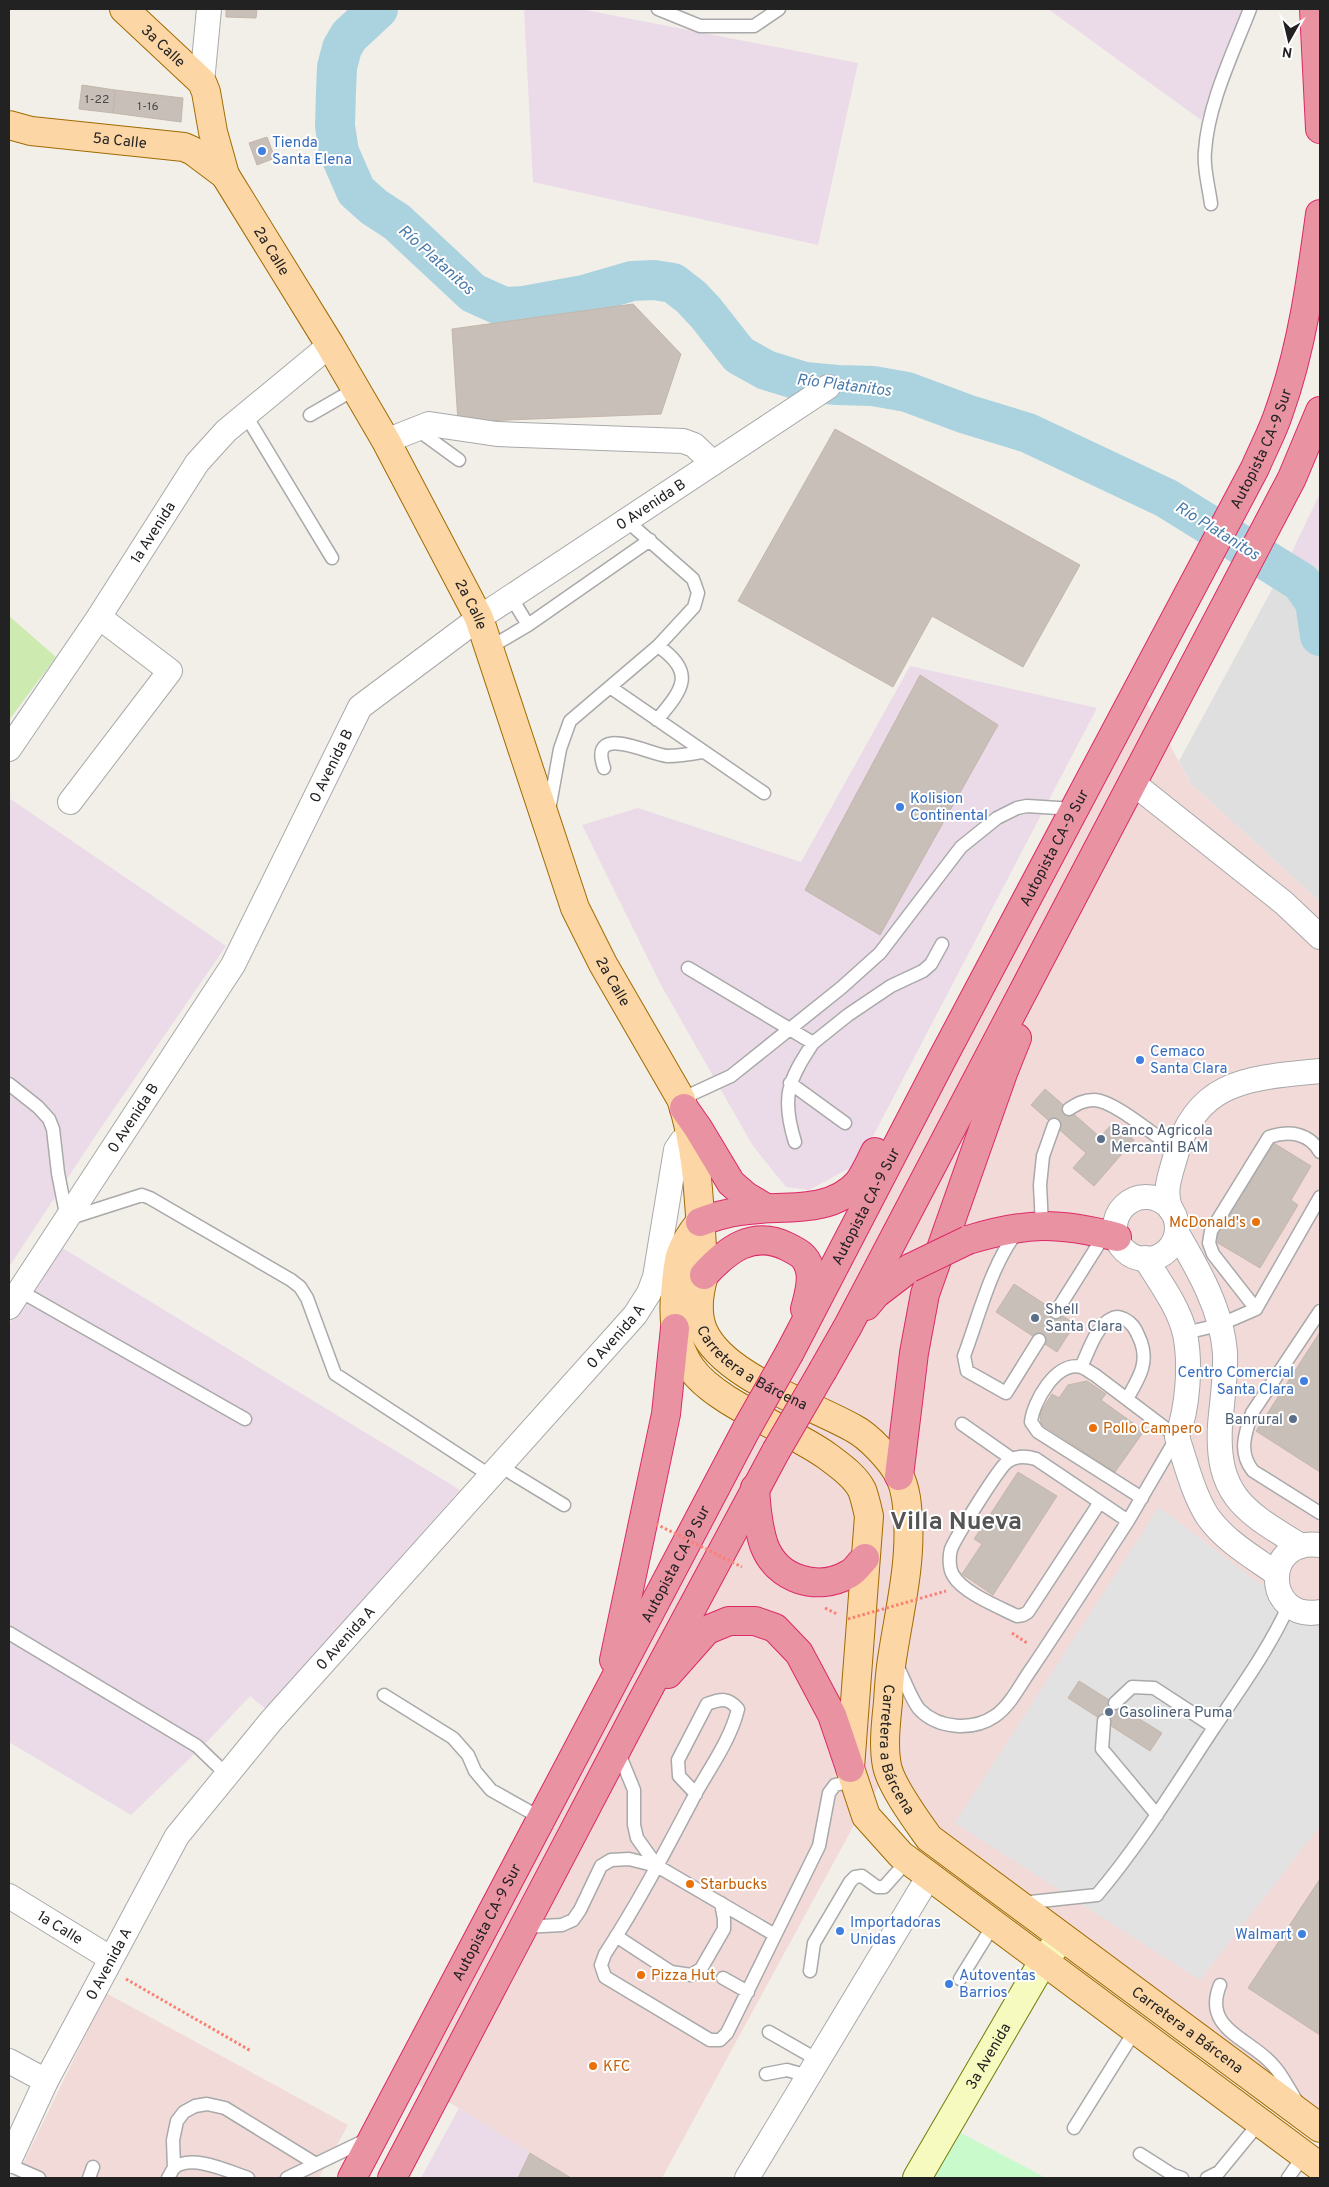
<svg xmlns="http://www.w3.org/2000/svg" width="1329" height="2187" font-family="Overpass,sans-serif">
	<style>
		.residential { fill: #e0dfdf }
		.commercial { fill: #f2dad9 }
		.industrial { fill: #ebdbe8 }
		.grass { fill: #cdebb0 }
		.park { fill: #c8facc }
		.parking { fill: #e2e2e2 }
		.lines { fill: none; stroke-linecap: round; stroke-linejoin: round }
		.river { stroke: #aad3df; stroke-width: 40 }
		.building { fill: #c7bfb8; stroke: #c4b6ab }
		.lane-casing { stroke: #a9a9a9; stroke-width: 15 }
		.street-casing { stroke: #a9a9a9; stroke-width: 26 }
		.secondary-casing { stroke: #707d05; stroke-width: 30 }
		.primary-casing { stroke: #a06b00; stroke-width: 30 }
		.highway-casing { stroke: #dc2a67; stroke-width: 30 }
		.path { stroke: #fa8072; stroke-width: 3; stroke-dasharray: 2.5 2.5; stroke-linecap: butt }
		.lane { stroke: #fff; stroke-width: 12 }
		.street { stroke: #fff; stroke-width: 24 }
		.secondary { stroke: #f7fabf; stroke-width: 28 }
		.primary { stroke: #fcd6a4; stroke-width: 28 }
		.highway { stroke: #e892a2; stroke-width: 28 }
		.highway-bridge-casing { stroke: #dc2a67; stroke-width: 30; stroke-linecap: butt }
		.path-bridge { stroke: #fa8072; stroke-width: 3; stroke-dasharray: 2.5 2.5; stroke-linecap: butt }
		.highway-bridge { stroke: #e892a2; stroke-width: 28 }
		.shop-dot { fill: #3f7fe0; stroke: #fff; stroke-width: 2 }
		.service-dot { fill: #5c6f8a; stroke: #fff; stroke-width: 2 }
		.food-dot { fill: #e8710a; stroke: #fff; stroke-width: 2 }
		.labels { text-anchor: middle; stroke-width: 4; stroke-linejoin: round; paint-order: stroke }
		.number-label { font-size: 12px; fill: #4b4948 }
		.street-label { font-size: 15px; fill: #222; stroke: #fff }
		.shop-label { font-size: 15px; fill: #366cbe; stroke: #fff; text-anchor: start }
		.service-label { font-size: 15px; fill: #4e5e75; stroke: #fff; text-anchor: start }
		.food-label { font-size: 15px; fill: #c56008; stroke: #fff; text-anchor: start }
		.water-label { font-size: 16px; font-style: italic; fill: #4a7aab; stroke: #fff }
		.town-label { font-size: 25px; font-weight: bold; fill: #555; stroke: #fff }
	</style>
	<rect width="100%" height="100%" fill="#f2efe9"/>
	<path class="residential" d="M1290,556L1320,569V902L1191,784L1179,761Z"/>
	<path class="commercial" d="M1145,699L1191,784L1320,902V2113L942,1837L896,1759L853,1827L662,2178H571L459,2108L415,2083L624,1676L801,1359Z
		M106,1993L348,2125L319,2178H16Z"/>
	<path class="industrial" d="M524,9H580L858,63L818,245L533,182Z
		M1048,9H1252L1201,120Z
		M1320,493V569L1290,556Z
		M910,666L1097,708L859,1163L809,1190L786,1187L753,1146L661,985L582,825L638,808L801,862Z
		M9,798L226,946L98,1132L9,1267Z
		M59,1246L460,1490L266,1709L250,1696L208,1741L131,1815L9,1742V1324Z
		M459,2108L571,2178H421Z"/>
	<path class="grass" d="M9,616L56,657L9,720Z"/>
	<path class="park" d="M961,2133L1046,2178H934Z"/>
	<path class="parking" d="M1159,1507L1320,1629V1826L1200,1980L955,1823Z"/>
	<g class="lines">
		<path class="river" d="M378,9L349,36L342,48L337,67L336,91L335,126L339,152L356,191L374,207L397,222L473,293L504,307L524,306L584,295L632,281L654,280L673,283L691,297L706,313L739,355L766,370L805,382L837,385L873,386L907,392L966,414L1028,433L1166,498L1301,582L1315,602L1320,636"/>
	</g>
	<path class="building" d="M226,9H257L256,18L226,17Z
		M82,85L115,90L113,113L79,109Z
		M115,90L183,98L181,122L113,113Z
		M267,137L275,158L257,165L249,143Z
		M633,304L681,354L661,414L458,422L452,329Z
		M835,429L1080,565L1023,667L932,616L893,687L738,601Z
		M920,675L998,725L880,935L805,890Z
		M1045,1089L1100,1137L1114,1122L1134,1140L1094,1186L1073,1168L1086,1153L1031,1105Z
		M1272,1142L1311,1166L1291,1200L1298,1205L1260,1268L1213,1240Z
		M1014,1284L1075,1324L1057,1352L996,1312Z
		M1320,1332V1472L1256,1431Z
		M1087,1381L1106,1394L1101,1400L1144,1431L1115,1472L1041,1424L1040,1413L1052,1394L1059,1398L1068,1385Z
		M1018,1472L1057,1496L993,1595L962,1574L982,1544L974,1539Z
		M1079,1681L1162,1733L1150,1751L1068,1698Z
		M1320,1879V2035L1248,1988Z
		M530,2153L571,2178H518Z"/>
	<g class="lines">
		<g class="lane-casing">
			<path id="lane" d="M658,9L700,26H754L779,9
				M1211,204C1209,187 1203,168 1205,151C1208,104 1233,53 1250,9
				M245,414L332,558
				M310,415L355,389
				M418,427L426,436L459,460
				M528,625L650,540
				M489,648L528,625L511,597
				M610,687L764,793
				M657,720C682,690 697,673 658,646
				M604,768C588,722 648,754 667,756C679,756 691,754 702,752
				M549,810L560,749L570,721L658,646L694,607L698,593L693,579L626,520
				M688,968L813,1043L848,1015L891,986L923,971L931,964L942,944
				M790,1083L845,1123
				M9,1084L38,1107L49,1119L53,1129L58,1173L67,1219L142,1195L150,1198L291,1280L300,1287L307,1298L335,1374L491,1476
				M681,1099L731,1076L841,988L880,953L961,847L997,818L1017,808L1027,806L1074,809
				M1069,1109C1077,1104 1083,1100 1094,1100C1114,1100 1158,1139 1177,1150
				M795,1142C781,1097 788,1081 813,1043
				M1042,1225L1040,1185L1043,1156L1054,1125
				M1017,1232C991,1265 979,1316 964,1356L967,1371L1006,1393L1039,1340
				M20,1291L245,1419
				M1256,1309L1213,1254L1209,1243L1211,1231L1269,1137C1289,1130 1309,1133 1320,1152
				M1320,1311L1252,1413C1245,1433 1238,1453 1253,1471L1320,1513
				M1056,1312L1105,1234
				M1185,1333L1219,1325L1256,1309L1320,1197
				M1081,1367C1088,1353 1096,1326 1111,1319C1117,1315 1124,1318 1129,1322C1136,1328 1137,1333 1141,1342C1149,1364 1138,1379 1127,1399
				M962,1424L1012,1459
				M500,1466L564,1505
				M1100,1502L1028,1612L1023,1615L1017,1616C999,1607 963,1593 953,1575C949,1569 949,1556 951,1549C956,1537 998,1469 1007,1462C1016,1455 1026,1456 1036,1459L1128,1521
				M9,1633L197,1746L227,1775
				M896,1663C902,1674 912,1702 920,1710C939,1729 973,1731 995,1716C1011,1705 1021,1683 1032,1668C1065,1619 1096,1570 1128,1521L1177,1437L1095,1375C1091,1373 1085,1368 1081,1367C1056,1361 1033,1402 1031,1422L1038,1432L1142,1498
				M384,1695L453,1738L468,1755L475,1771L491,1790L541,1818
				M1115,1703L1132,1687L1154,1688L1214,1727
				M1104,1721L1102,1749L1157,1815
				M618,1751L634,1790V1825L637,1838L657,1866
				M696,1794L679,1776L678,1760L707,1704C721,1699 728,1697 738,1709C731,1738 712,1765 697,1791C668,1846 639,1902 605,1954L601,1965L605,1977L710,2040H720L727,2033L819,1846L829,1793L835,1785L853,1781
				M1021,1903L1097,1895C1141,1843 1176,1785 1213,1729C1240,1689 1269,1649 1289,1605
				M523,1927L562,1925L573,1920L580,1910L601,1866L611,1860L629,1859L657,1866L775,1935
				M616,1936L671,1972L691,1975L701,1969L724,1929V1919L721,1903
				M810,1971L814,1943L850,1882L855,1877L862,1876L877,1887H884L908,1860
				M723,1978L748,1992
				M960,1979L994,1924
				M1220,1985C1202,2029 1249,2038 1272,2064C1282,2074 1288,2088 1296,2100
				M769,2032L818,2060
				M766,2074L787,2070L808,2076
				M1074,2128L1136,2029
				M1140,2154L1173,2175L1182,2178
				M9,2165L39,2178
				M174,2168L173,2140L177,2121L184,2112L195,2106L207,2104L225,2108L316,2164
				M89,2178L93,2167
				M168,2178C170,2175 172,2170 174,2168C191,2153 230,2172 248,2178
				M287,2178L368,2139
				M1207,2178L1219,2172L1260,2122
				M1288,2178L1304,2155"/>
		</g>
		<g class="street-casing">
			<g id="street">
				<path d="M202,82L209,9"/>
				<path d="M386,441L429,424L497,434L683,441L694,445L713,463"/>
				<path id="s1" d="M9,749L99,617L197,463L226,431L330,345"/>
				<path d="M1133,783L1284,903L1320,937"/>
				<path d="M70,802L170,671L99,617"/>
				<circle cx="1146" cy="1228" r="31"/>
				<path d="M1171,1210C1163,1192 1170,1176 1175,1158C1196,1079 1250,1078 1320,1071"/>
				<path d="M1177,1233C1198,1269 1222,1310 1225,1353C1226,1377 1222,1401 1220,1425C1216,1497 1246,1512 1301,1546"/>
				<path d="M1145,1258C1159,1281 1179,1307 1185,1334C1191,1364 1188,1408 1177,1437C1186,1463 1193,1494 1208,1517C1225,1541 1253,1557 1277,1574"/>
				<path id="s2" d="M9,1307L233,965L360,707L479,618L828,387"/>
				<path d="M1320,1545C1261,1537 1264,1622 1320,1612"/>
				<path id="s3" d="M9,1896L110,1958"/>
				<path d="M9,2061L46,2081"/>
				<path id="s4" d="M9,2161L46,2081L177,1836L271,1721L635,1315L649,1293L655,1277L676,1150L682,1141L690,1134"/>
				<path d="M747,2178L929,1876"/>
			</g>
		</g>
		<g class="secondary-casing">
			<g id="secondary">
				<path id="s5" d="M917,2178L1044,1960L1062,1937"/>
			</g>
		</g>
		<g class="primary-casing">
			<g id="primary">
				<path id="s6" d="M124,9L202,82L206,92L213,132L225,175L330,345L386,441L479,618L575,908L603,964L681,1099C700,1155 699,1216 704,1275C699,1292 696,1313 703,1330C723,1377 811,1404 853,1428C869,1436 892,1461 900,1477C906,1490 907,1504 908,1518C911,1563 900,1608 893,1653C890,1669 889,1685 888,1702C886,1722 883,1746 887,1766C891,1786 917,1821 929,1838L1320,2128"/>
				<path id="s7" d="M9,125L31,131L184,147L193,151L225,175"/>
				<path d="M700,1222C677,1251 678,1260 675,1295C673,1320 676,1347 691,1368C716,1404 790,1429 827,1456C839,1465 855,1476 862,1490C865,1498 867,1507 869,1516L850,1768L866,1816L901,1855L1320,2167"/>
			</g>
		</g>
		<g class="highway-casing">
			<g id="highway">
				<path d="M1314,9L1320,129"/>
				<path d="M684,1108L698,1128L731,1183L746,1196L766,1208"/>
				<path d="M700,1222C713,1217 727,1213 741,1211C778,1204 829,1216 858,1183C865,1174 870,1162 875,1152"/>
				<path d="M968,1240C1027,1222 1057,1222 1117,1237"/>
				<path d="M704,1275C727,1250 753,1229 788,1247C798,1252 806,1256 809,1267C814,1280 808,1297 805,1309"/>
				<path d="M866,1306L876,1294L910,1268"/>
				<path id="s8" d="M790,1352L941,1061L1255,468C1263,449 1273,431 1279,412C1302,348 1311,281 1320,214"/>
				<path d="M823,1370L848,1326L1292,478L1320,411"/>
				<path d="M899,1476L914,1353L925,1294L1003,1073L1017,1038"/>
				<path d="M755,1488C756,1506 758,1527 764,1545C777,1580 818,1592 849,1574C855,1571 860,1563 865,1558"/>
				<path d="M614,1660L666,1414L675,1328"/>
				<path d="M668,1674L707,1630L729,1621H755L775,1628L799,1653L832,1715L850,1768"/>
				<path id="s9" d="M352,2178L747,1428"/>
				<path d="M392,2178L640,1705L776,1451"/>
			</g>
		</g>
		<path class="path" d="M825,1608L837,1614
			M1012,1633L1027,1643
			M126,1979L251,2051"/>
		<use href="#lane" class="lane"/>
		<use href="#street" class="street"/>
		<use href="#secondary" class="secondary"/>
		<use href="#primary" class="primary"/>
		<use href="#highway" class="highway"/>
		<g class="highway-bridge-casing">
			<path id="highway-bridge" d="M910,1268L968,1240
				M747,1428L790,1352
				M776,1451L823,1370"/>
		</g>
		<path class="path-bridge" d="M656,1524L742,1567
			M848,1619L946,1591"/>
		<use href="#highway-bridge" class="highway-bridge"/>
	</g>
	<g class="shop-dot">
		<circle cx="262" cy="151" r="5"/>
		<circle cx="900" cy="807" r="5"/>
		<circle cx="1140" cy="1060" r="5"/>
		<circle cx="1304" cy="1381" r="5"/>
		<circle cx="840" cy="1931" r="5"/>
		<circle cx="1302" cy="1934" r="5"/>
		<circle cx="949" cy="1984" r="5"/>
	</g>
	<g class="service-dot">
		<circle cx="1101" cy="1139" r="5"/>
		<circle cx="1035" cy="1318" r="5"/>
		<circle cx="1293" cy="1419" r="5"/>
		<circle cx="1109" cy="1712" r="5"/>
	</g>
	<g class="food-dot">
		<circle cx="1256" cy="1222" r="5"/>
		<circle cx="1093" cy="1428" r="5"/>
		<circle cx="690" cy="1884" r="5"/>
		<circle cx="641" cy="1975" r="5"/>
		<circle cx="593" cy="2066" r="5"/>
	</g>
	<g class="labels">
		<g class="number-label">
			<text x="97" y="103">1-22</text>
			<text x="148" y="110">1-16</text>
		</g>
		<g class="street-label">
			<text dy="5" stroke="none"><textPath href="#s6" startOffset="54">3a Calle</textPath></text>
			<text dy="5" stroke="none"><textPath href="#s7" startOffset="112">5a Calle</textPath></text>
			<text dy="5" stroke="none"><textPath href="#s6" startOffset="292">2a Calle</textPath></text>
			<text dy="5" stroke="none"><textPath href="#s8" startOffset="1019">Autopista CA-9 Sur</textPath></text>
			<text dy="5" stroke="none"><textPath href="#s2" startOffset="1051">0 Avenida B</textPath></text>
			<text dy="5" stroke="none"><textPath href="#s1" startOffset="260">1a Avenida</textPath></text>
			<text dy="5" stroke="none"><textPath href="#s6" startOffset="698">2a Calle</textPath></text>
			<text dy="5" stroke="none"><textPath href="#s2" startOffset="631">0 Avenida B</textPath></text>
			<text dy="5" stroke="none"><textPath href="#s8" startOffset="569">Autopista CA-9 Sur</textPath></text>
			<text dy="5" stroke="none"><textPath href="#s6" startOffset="1102">2a Calle</textPath></text>
			<text dy="5" stroke="none"><textPath href="#s2" startOffset="226">0 Avenida B</textPath></text>
			<text dy="5" stroke="none"><textPath href="#s8" startOffset="164">Autopista CA-9 Sur</textPath></text>
			<text dy="5" stroke="none"><textPath href="#s4" startOffset="1031">0 Avenida A</textPath></text>
			<text dy="5" stroke="none"><textPath href="#s6" startOffset="1535">Carretera a Bárcena</textPath></text>
			<text dy="5" stroke="none"><textPath href="#s9" startOffset="694">Autopista CA-9 Sur</textPath></text>
			<text dy="5" stroke="none"><textPath href="#s4" startOffset="626">0 Avenida A</textPath></text>
			<text dy="5" stroke="none"><textPath href="#s6" startOffset="2000">Carretera a Bárcena</textPath></text>
			<text dy="5" stroke="none"><textPath href="#s9" startOffset="289">Autopista CA-9 Sur</textPath></text>
			<text dy="5" stroke="none"><textPath href="#s3" startOffset="60">1a Calle</textPath></text>
			<text dy="5" stroke="none"><textPath href="#s4" startOffset="221">0 Avenida A</textPath></text>
			<text dy="5" stroke="none"><textPath href="#s6" startOffset="2420">Carretera a Bárcena</textPath></text>
			<text dy="5" stroke="none"><textPath href="#s5" startOffset="141">3a Avenida</textPath></text>
		</g>
		<g class="shop-label">
			<text x="272" y="147">Tienda<tspan x="272" dy="17">Santa Elena</tspan></text>
			<text x="910" y="803">Kolision<tspan x="910" dy="17">Continental</tspan></text>
			<text x="1150" y="1056">Cemaco<tspan x="1150" dy="17">Santa Clara</tspan></text>
			<text x="1294" y="1377" text-anchor="end">Centro Comercial<tspan x="1294" dy="17">Santa Clara</tspan></text>
			<text x="850" y="1927">Importadoras<tspan x="850" dy="17">Unidas</tspan></text>
			<text x="1292" y="1939" text-anchor="end">Walmart</text>
			<text x="959" y="1980">Autoventas<tspan x="959" dy="17">Barrios</tspan></text>
		</g>
		<g class="service-label">
			<text x="1111" y="1135">Banco Agricola<tspan x="1111" dy="17">Mercantil BAM</tspan></text>
			<text x="1045" y="1314">Shell<tspan x="1045" dy="17">Santa Clara</tspan></text>
			<text x="1283" y="1424" text-anchor="end">Banrural</text>
			<text x="1119" y="1717">Gasolinera Puma</text>
		</g>
		<g class="food-label">
			<text x="1246" y="1227" text-anchor="end">McDonald's</text>
			<text x="1103" y="1433">Pollo Campero</text>
			<text x="700" y="1889">Starbucks</text>
			<text x="651" y="1980">Pizza Hut</text>
			<text x="603" y="2071">KFC</text>
		</g>
		<g class="water-label">
			<text transform="translate(437 259) rotate(42)" y="6">Río Platanitos</text>
			<text transform="translate(844 384) rotate(7)" y="6">Río Platanitos</text>
			<text transform="translate(1218 530) rotate(32)" y="6">Río Platanitos</text>
		</g>
		<g class="town-label">
			<text x="956" y="1529">Villa Nueva</text>
		</g>
	</g>
	<rect width="1329" height="2187" fill="none" stroke="#222222" stroke-width="20"/>
	<g transform="translate(1289 40) rotate(188)" stroke="#ffffff" stroke-width="4" paint-order="stroke">
	<path d="M0-4L9 19L0 12L-9 19Z" fill="#222222"/>
	<text y="-8" font-size="14" font-weight="bold" text-anchor="middle" fill="#222222">N</text>
	</g>
</svg>
